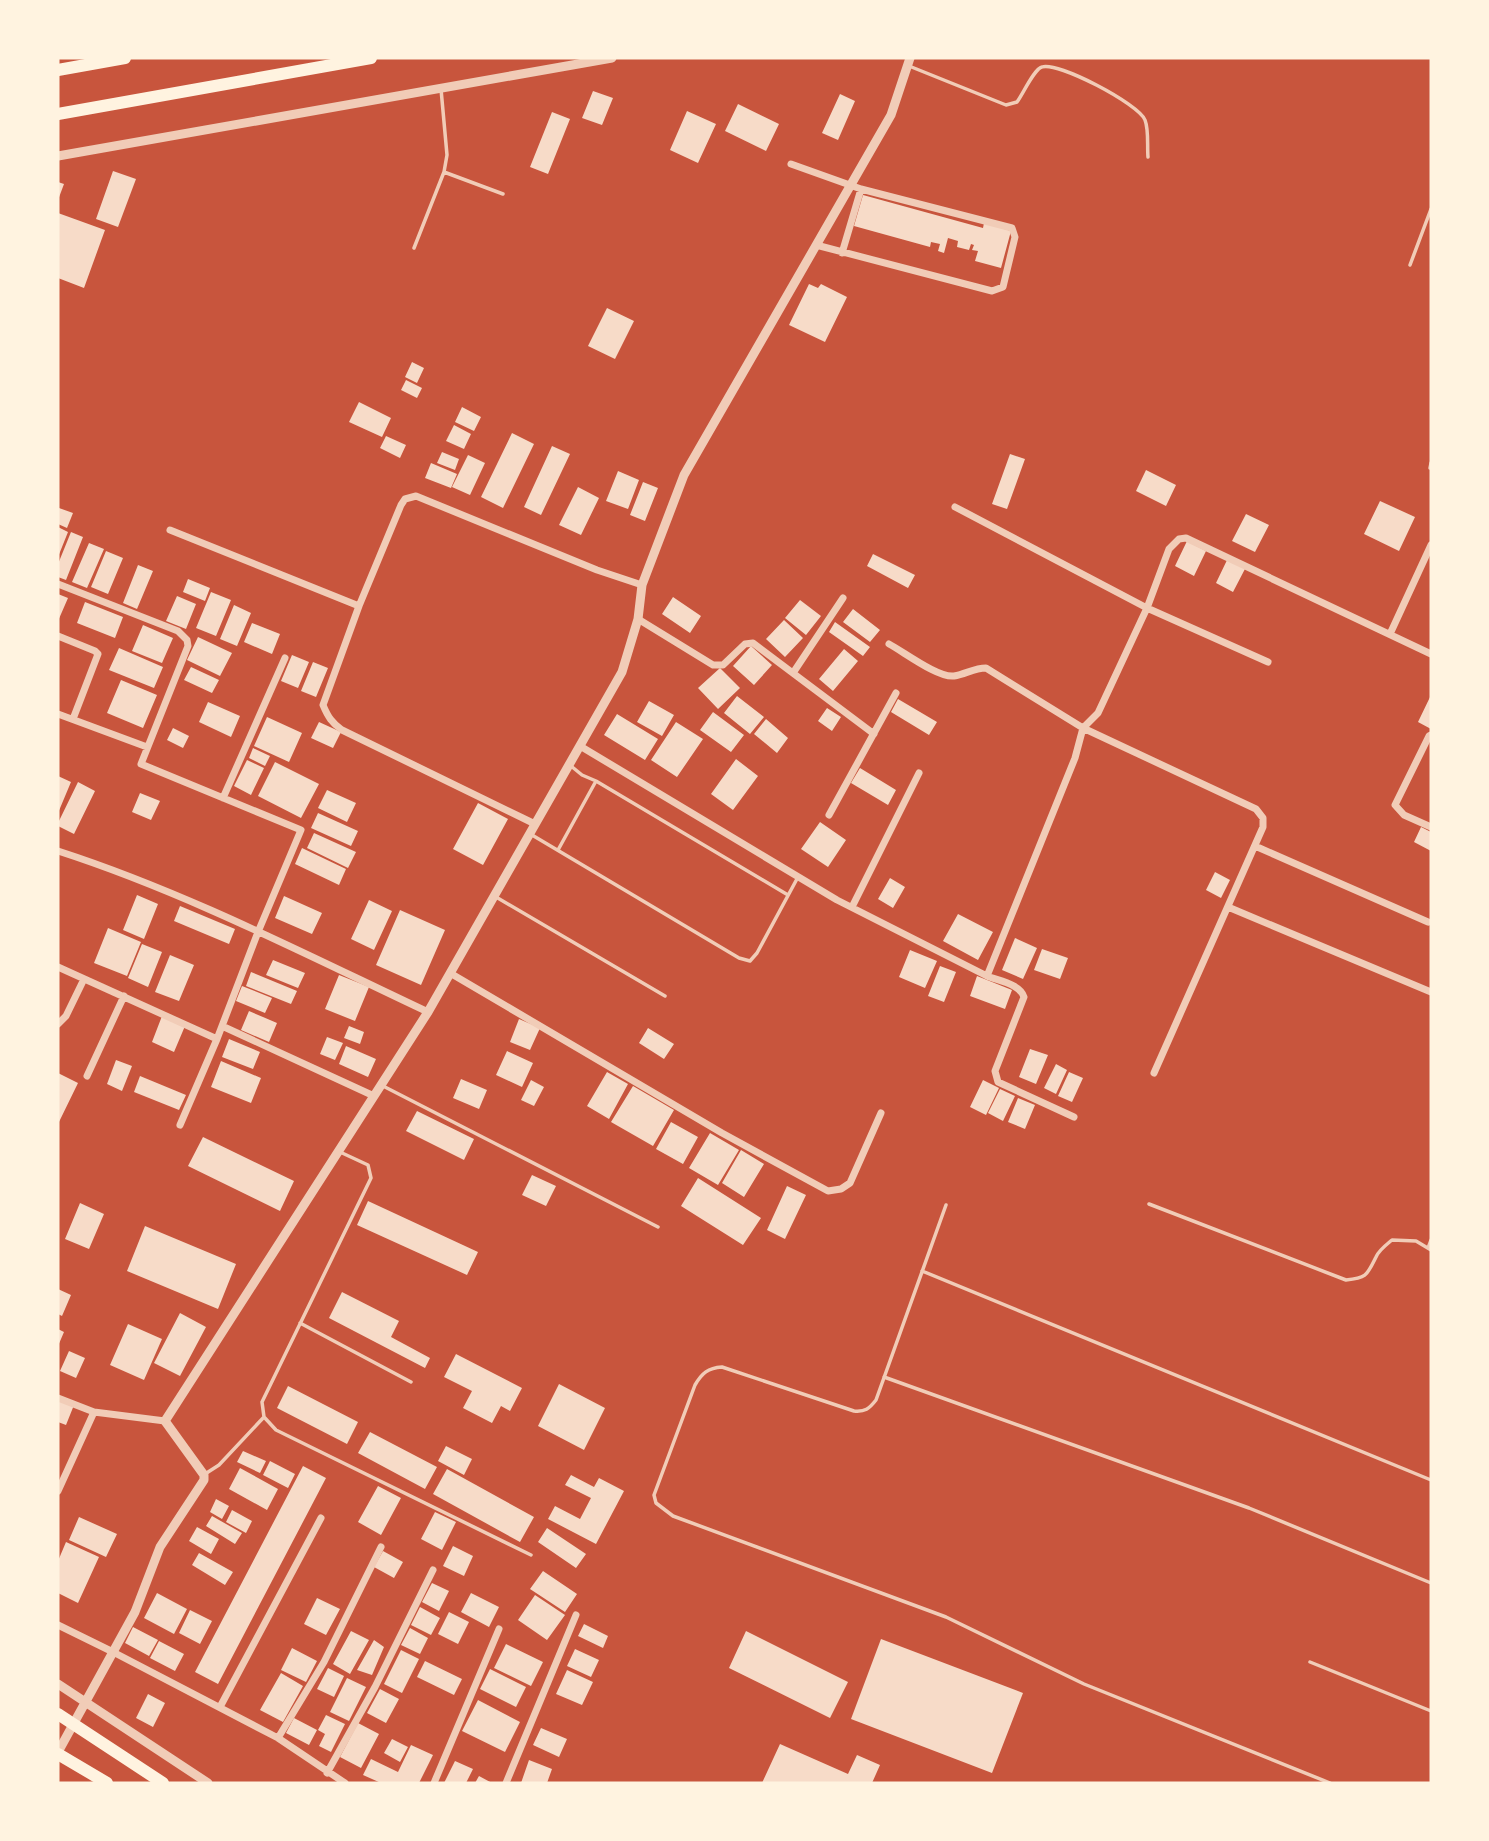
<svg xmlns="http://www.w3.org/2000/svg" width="1489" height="1841" font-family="'Noto Serif',serif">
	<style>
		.building { fill: #f7dbc8 }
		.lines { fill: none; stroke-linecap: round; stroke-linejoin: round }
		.service { stroke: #f1ccb7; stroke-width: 3.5 }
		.minor { stroke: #f1ccb7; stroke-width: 7 }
		.tertiary { stroke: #f1ccb7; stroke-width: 9 }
		.trunk { stroke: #fff3e0; stroke-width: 12 }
	</style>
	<rect width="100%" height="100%" fill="#c8553d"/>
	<path class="building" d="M593,91L613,98L602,125L582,118Z
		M840,94L855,101L838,140L822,133Z
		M738,104L779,124L766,151L725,131Z
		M687,111L716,124L698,163L670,150Z
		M552,112L570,119L548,174L530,167Z
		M113,171L136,179L118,227L96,219Z
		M58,182L64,184L58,200Z
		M863,195L983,228L984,223L1011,231L1001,268L975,261L978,251L972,250L974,245L971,244L969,250L957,247L958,241L948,238L944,253L938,251L940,244L931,242L930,247L854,226Z
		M58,213L105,230L84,288L58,278Z
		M809,284L818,288L821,284L847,297L825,342L789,325Z
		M607,308L634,321L615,359L588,346Z
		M412,362L424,368L417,383L405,377Z
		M406,380L422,388L417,398L401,390Z
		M359,402L391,418L382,437L349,422Z
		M462,407L481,417L474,431L455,422Z
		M454,425L471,434L464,449L446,441Z
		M512,433L534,444L503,508L481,497Z
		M386,436L406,445L400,458L380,448Z
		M552,446L570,454L541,515L524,507Z
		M442,452L459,459L455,470L437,463Z
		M1010,454L1025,459L1007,509L992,504Z
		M468,455L485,463L470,495L452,487Z
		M431,463L457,474L451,488L425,478Z
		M1146,470L1176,485L1166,506L1136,491Z
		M618,471L639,480L628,509L606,501Z
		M643,482L658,488L645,521L630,515Z
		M578,487L599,498L581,535L559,525Z
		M1380,501L1415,517L1399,551L1364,534Z
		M59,508L73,513L67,528L58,524Z
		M1246,514L1269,525L1255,552L1232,541Z
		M58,527L68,532L58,557Z
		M71,532L83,537L66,580L58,577V564Z
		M1187,541L1206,551L1194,576L1175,566Z
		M89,543L104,549L87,588L72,582Z
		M106,551L123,558L108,594L91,587Z
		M873,554L915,575L908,588L867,566Z
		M1228,558L1246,567L1233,592L1216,583Z
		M138,565L153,571L137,609L123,603Z
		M188,579L210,588L205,601L183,592Z
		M211,592L231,600L216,636L196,628Z
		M58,594L68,598L58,621Z
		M177,596L196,604L186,629L166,621Z
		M673,597L701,616L690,633L662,614Z
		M800,600L821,616L806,635L785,618Z
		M85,602L123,617L115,638L77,623Z
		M234,605L251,613L237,646L220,639Z
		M853,609L880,630L870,642L843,622Z
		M784,620L803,638L785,657L766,639Z
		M835,622L870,647L863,656L829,632Z
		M252,623L280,634L272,654L244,642Z
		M143,625L173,638L162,663L132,651Z
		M198,637L232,653L220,676L187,660Z
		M751,646L772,665L754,685L733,666Z
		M119,648L163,667L154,688L109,670Z
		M844,649L858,661L833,691L819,679Z
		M292,655L309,662L298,688L281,681Z
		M313,662L328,668L316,697L301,691Z
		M191,667L219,680L212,693L184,680Z
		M720,668L740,688L718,709L698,688Z
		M121,680L157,695L143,728L107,713Z
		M1431,695V729L1418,722Z
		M737,696L764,717L750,734L724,713Z
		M898,699L937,722L929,735L891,712Z
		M649,701L674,715L662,736L637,722Z
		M208,702L240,716L231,737L199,722Z
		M827,708L841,717L832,731L818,721Z
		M713,712L744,735L731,752L700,730Z
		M617,714L658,739L645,760L604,735Z
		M267,717L302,733L289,762L254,746Z
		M766,719L788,738L777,753L754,734Z
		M319,722L341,732L333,748L311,738Z
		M676,722L703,739L677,777L651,760Z
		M173,728L189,736L183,748L167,740Z
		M253,748L270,756L265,766L249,758Z
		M736,759L758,776L733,810L711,794Z
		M247,760L264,768L251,795L234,786Z
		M275,762L319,784L301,818L258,796Z
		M860,768L896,790L888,805L851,783Z
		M58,776L71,782L58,813Z
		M78,782L95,791L74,834L58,826V823Z
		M327,790L356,803L347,822L318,808Z
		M140,793L160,801L151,820L132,812Z
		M478,803L508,819L483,865L453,849Z
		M318,813L358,831L351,846L311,828Z
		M820,822L846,840L828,867L801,849Z
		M1421,827L1431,832V851L1414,842Z
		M314,833L356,852L348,868L307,848Z
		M302,848L346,869L339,885L295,864Z
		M1215,872L1230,880L1221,898L1206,890Z
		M890,878L905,887L893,908L878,899Z
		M137,895L158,904L144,939L123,930Z
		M284,896L322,913L312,934L275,918Z
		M369,900L392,911L374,950L351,939Z
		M180,906L235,929L229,944L174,921Z
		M400,910L445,930L421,985L376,965Z
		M958,914L993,932L978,960L943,941Z
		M108,928L141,942L127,976L94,963Z
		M1015,938L1037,948L1023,979L1002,970Z
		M142,944L162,952L148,987L128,978Z
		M1042,949L1068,958L1060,979L1034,970Z
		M910,950L937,961L925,988L899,977Z
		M170,955L194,965L179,1001L155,992Z
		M273,960L305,973L298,988L266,975Z
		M940,966L956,972L944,1002L928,996Z
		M251,972L297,991L291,1004L246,986Z
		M339,975L369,987L355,1021L325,1009Z
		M977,976L1012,990L1005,1009L970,996Z
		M242,986L272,998L265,1013L236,1001Z
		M249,1011L277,1023L269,1042L241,1030Z
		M162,1016L185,1026L174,1052L152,1042Z
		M519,1019L540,1028L530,1050L510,1042Z
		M349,1026L364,1032L360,1044L344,1038Z
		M648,1028L674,1044L664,1059L639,1043Z
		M327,1037L343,1043L335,1060L320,1054Z
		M229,1039L260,1052L253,1069L222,1057Z
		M346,1046L376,1059L368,1077L339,1064Z
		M1030,1049L1048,1055L1036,1084L1019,1077Z
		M507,1051L533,1063L522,1087L496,1075Z
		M116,1060L132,1066L122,1091L107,1084Z
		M221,1061L261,1078L251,1103L211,1087Z
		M1056,1064L1067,1070L1056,1094L1044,1088Z
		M607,1072L628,1084L609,1119L587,1106Z
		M1069,1072L1083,1078L1072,1102L1058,1096Z
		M58,1073L78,1083L58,1124Z
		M140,1076L186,1095L179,1110L134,1092Z
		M461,1079L487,1090L479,1109L453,1098Z
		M531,1080L544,1087L534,1106L521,1100Z
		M983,1080L999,1088L986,1115L970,1107Z
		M633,1086L674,1110L653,1146L611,1122Z
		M1000,1089L1015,1096L1003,1121L988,1113Z
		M1018,1098L1035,1105L1025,1129L1008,1122Z
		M417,1111L474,1139L464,1160L406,1131Z
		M671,1122L698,1137L683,1164L656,1149Z
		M710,1133L739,1150L718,1185L689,1168Z
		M203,1137L294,1181L280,1211L188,1166Z
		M741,1150L764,1164L744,1197L722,1183Z
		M532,1175L556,1186L546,1206L522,1195Z
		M698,1178L761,1218L743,1245L681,1206Z
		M787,1186L806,1195L785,1239L767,1230Z
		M368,1201L478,1252L467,1275L357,1225Z
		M80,1203L104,1214L89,1249L65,1239Z
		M145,1226L236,1264L218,1309L127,1271Z
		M58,1289L71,1295L62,1316L58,1314Z
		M342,1292L399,1321L391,1337L430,1358L425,1368L329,1318Z
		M180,1313L206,1327L180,1376L154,1363Z
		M128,1324L162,1339L144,1380L110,1365Z
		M58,1329L64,1332L58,1346Z
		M69,1351L85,1358L76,1378L60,1371Z
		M456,1354L522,1388L510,1411L501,1406L492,1423L463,1408L472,1391L444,1377Z
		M559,1384L605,1408L584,1450L538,1426Z
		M288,1386L358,1422L347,1444L277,1408Z
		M58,1399L74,1405L66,1425L58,1422Z
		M370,1432L437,1467L425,1489L358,1453Z
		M446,1446L472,1459L464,1475L438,1461Z
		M243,1451L266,1461L260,1473L237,1462Z
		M270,1461L295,1474L288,1488L263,1475Z
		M303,1466L326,1478L218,1684L195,1672Z
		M240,1468L278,1489L267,1510L229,1489Z
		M447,1469L534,1517L520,1542L433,1494Z
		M571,1475L594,1487L599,1478L624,1491L596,1544L548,1519L555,1506L580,1519L591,1498L565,1485Z
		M378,1486L401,1498L381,1535L358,1522Z
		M216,1499L229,1506L222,1519L210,1512Z
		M232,1510L252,1521L246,1533L226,1522Z
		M435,1512L456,1522L442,1550L421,1539Z
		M212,1516L242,1533L235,1544L206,1526Z
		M79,1517L117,1534L106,1557L69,1540Z
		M197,1527L219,1539L211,1554L189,1541Z
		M547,1528L586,1554L576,1568L538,1542Z
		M66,1542L99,1557L78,1603L58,1593V1561Z
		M453,1546L473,1556L464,1576L443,1566Z
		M383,1551L403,1562L394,1578L374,1567Z
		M199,1553L233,1572L225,1585L192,1565Z
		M543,1571L577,1594L565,1612L530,1589Z
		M432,1583L449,1591L439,1611L422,1602Z
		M157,1593L187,1609L174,1634L144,1618Z
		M471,1593L499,1607L489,1627L461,1612Z
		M535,1595L565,1615L547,1640L518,1620Z
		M317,1598L340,1609L326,1635L304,1624Z
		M420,1607L440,1618L431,1635L411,1625Z
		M190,1610L212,1621L200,1644L179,1633Z
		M449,1612L469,1622L458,1644L438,1634Z
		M584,1624L608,1636L603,1648L578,1636Z
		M133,1627L158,1640L149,1656L125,1643Z
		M410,1628L428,1638L420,1654L401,1645Z
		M351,1631L369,1640L350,1674L333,1664Z
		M746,1631L848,1682L830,1718L729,1668Z
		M881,1639L1023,1693L992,1773L851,1719Z
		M374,1640L384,1647L372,1675L357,1670Z
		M159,1641L184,1654L175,1671L150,1658Z
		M506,1644L543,1662L531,1686L494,1668Z
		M292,1648L317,1661L306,1682L281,1670Z
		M575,1649L599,1660L591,1677L567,1666Z
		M401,1650L419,1659L402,1693L384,1684Z
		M425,1661L462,1679L454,1695L417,1677Z
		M328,1668L344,1676L334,1697L317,1689Z
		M490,1669L526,1687L516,1707L480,1689Z
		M567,1670L593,1682L582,1705L556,1694Z
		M281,1673L303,1686L283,1722L260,1710Z
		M347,1678L366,1687L349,1721L330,1712Z
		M380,1689L399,1699L386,1723L367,1713Z
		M148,1694L165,1703L153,1727L136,1718Z
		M478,1700L520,1722L505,1752L462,1731Z
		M326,1715L345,1724L331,1752L319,1746L325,1734L318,1730Z
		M294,1718L317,1730L309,1745L286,1733Z
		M358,1723L379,1734L361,1768L340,1757Z
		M541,1728L567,1739L559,1757L533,1745Z
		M392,1739L408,1747L400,1762L384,1753Z
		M780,1744L848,1774L857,1755L880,1765L872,1783H762Z
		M411,1745L433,1755L419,1783H381L363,1775L371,1759L398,1772Z
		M529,1760L552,1769L547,1783H521Z
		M455,1761L473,1769L466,1783H444Z
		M479,1776L492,1783H475Z"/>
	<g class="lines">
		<path class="service" d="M909,66L1006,105L1017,102C1023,94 1034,69 1042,67C1057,61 1139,104 1145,120C1149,130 1147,146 1148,157
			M444,172L503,194
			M414,248L444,172L447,155L441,89
			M1410,265L1431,209
			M1430,468L1431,463
			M571,766L582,775L596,781L788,895
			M532,835L739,958L750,961L757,953L798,877
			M558,850L596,781
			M496,897L665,996
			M383,1086L658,1227
			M340,1152L368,1165L371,1178L262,1402L264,1417L276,1430L531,1555
			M1149,1204L1346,1280C1367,1278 1367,1275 1376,1257C1379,1250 1386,1245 1392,1240L1416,1241L1431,1250
			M946,1205L876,1400C869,1409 865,1412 854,1411L722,1367C708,1368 702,1373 695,1385L654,1495L656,1503L673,1516L946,1617L1084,1684L1330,1783
			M1428,1248L1431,1240
			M922,1271L1431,1480
			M300,1323L411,1382
			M884,1377L1249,1508L1431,1583
			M205,1474L219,1465L264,1417
			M1310,1662L1431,1711"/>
		<path class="minor" d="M791,164L861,189L1012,228L1015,237L1003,287L992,291L816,245
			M842,253L861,189
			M955,507L1147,608L1268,662
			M170,530L359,606
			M58,584L178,631L187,640L188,646L141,764L301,830L258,932L217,1039L58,967
			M638,619L713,665H723L745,644L753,643L874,734
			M1390,634L1431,545
			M58,636L95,651L98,654L73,719
			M889,644C904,652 938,678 954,676C966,674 974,668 986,668L1083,728L1256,809L1263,818V827L1154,1073
			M793,673L843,598
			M58,714L147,747
			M1431,735L1429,736L1395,805L1404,815L1431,827
			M580,746L837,900L987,976L1075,758L1083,728L1098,713L1147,608L1169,549L1179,539L1186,538L1431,654
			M223,798L285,658
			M829,815L896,693
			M535,824L342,730C332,723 328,717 323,705L359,606L401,505L405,499L416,496L597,570L642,585
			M1255,846L1428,922
			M58,851C185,892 307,955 428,1012
			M852,907L919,773
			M1228,907L1431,992
			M450,973L722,1133L828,1191L841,1189L850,1183L881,1113
			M987,976C999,981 1020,984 1024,997L995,1071L998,1082L1074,1117
			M58,1024L66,1016L84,979
			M222,1026L374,1096
			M87,1076L124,996
			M180,1125L217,1039
			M58,1398L94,1412L165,1421
			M58,1491L94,1412
			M58,1625L113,1652L278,1738L345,1783
			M220,1707L321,1518
			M278,1738L324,1662L381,1547
			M327,1773L375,1687L433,1570
			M434,1783L499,1629
			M506,1783L576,1615"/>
		<path class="tertiary" d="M58,156L612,58
			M58,1684L208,1783
			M58,1752L135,1612L160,1547L204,1480V1475L165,1421L428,1012L622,672L638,619L642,585L684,475L891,115L910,58"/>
		<path class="trunk" d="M58,70L125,58
			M58,114L371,58
			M58,1714L163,1783
			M58,1754L107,1783"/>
	</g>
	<rect width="1489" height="1841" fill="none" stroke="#fff3e0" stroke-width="119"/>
</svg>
